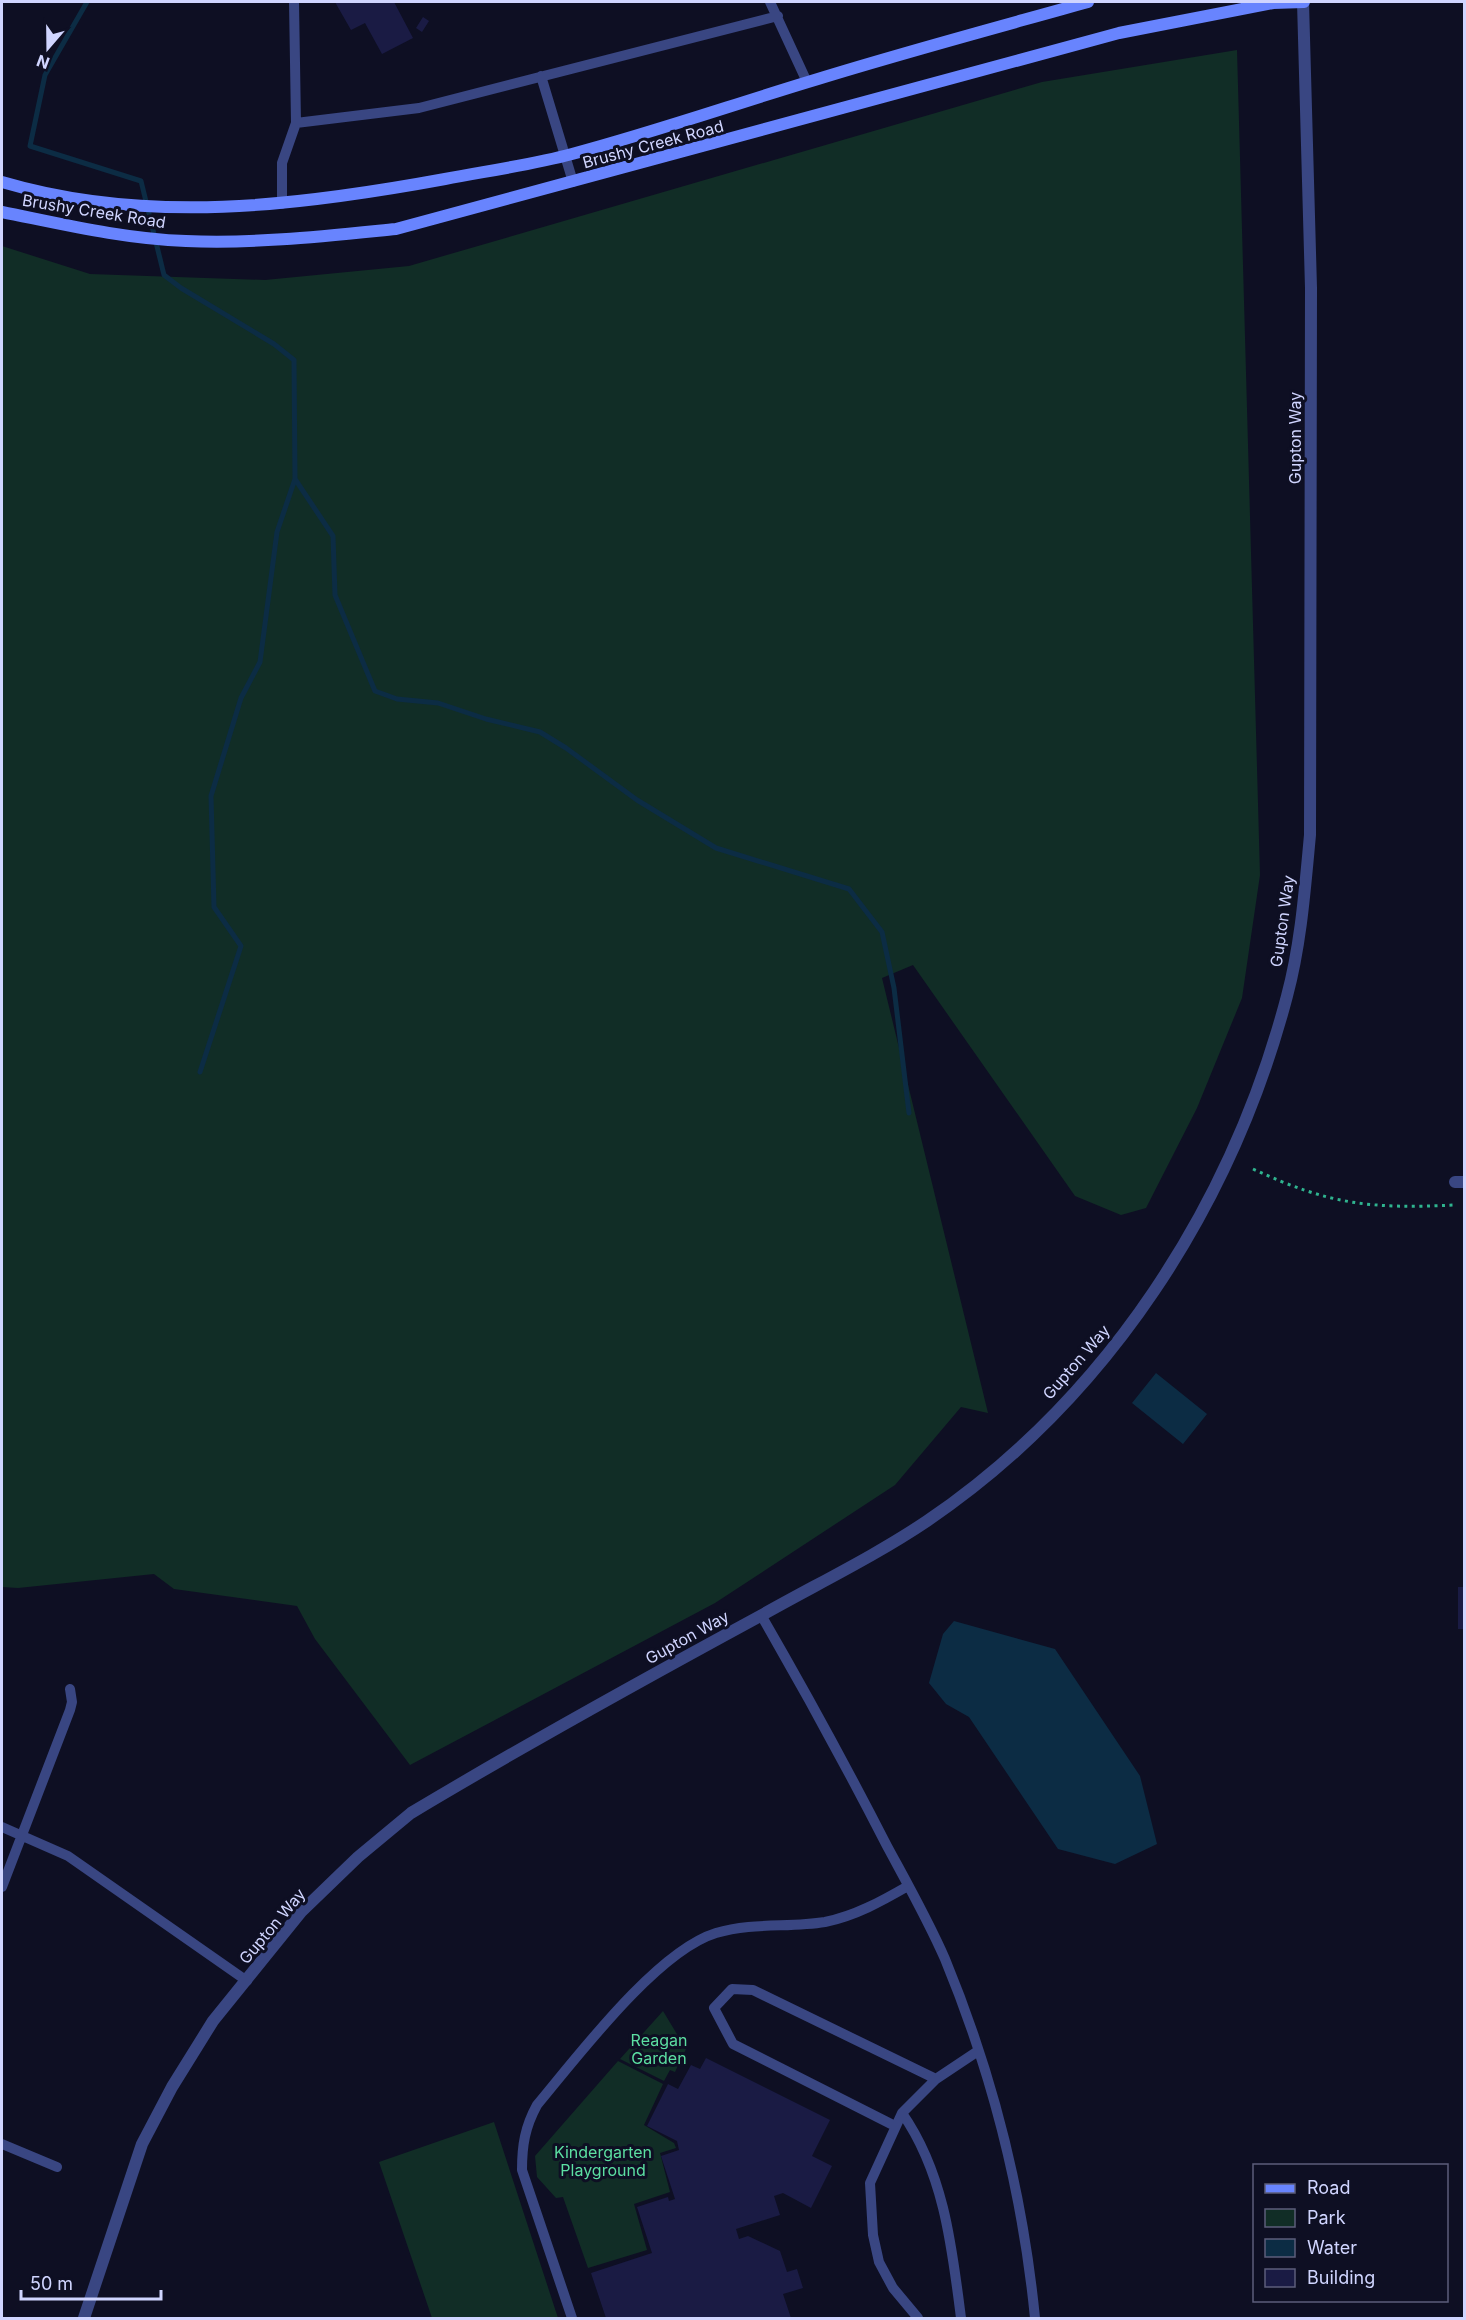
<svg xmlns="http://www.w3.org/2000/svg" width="1466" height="2320" font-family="Inter,sans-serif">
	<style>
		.green { fill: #112d26 }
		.water { fill: #0c2c44 }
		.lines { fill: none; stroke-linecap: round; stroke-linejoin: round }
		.stream { stroke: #0c2c44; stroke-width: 5 }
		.building { fill: #1a1b44 }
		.path { stroke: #2fb48f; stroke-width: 3; stroke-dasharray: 3 4.5; stroke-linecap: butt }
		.service { stroke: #394682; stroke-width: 10 }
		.minor { stroke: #394682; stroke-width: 12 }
		.secondary { stroke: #6884fe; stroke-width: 12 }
		.labels { text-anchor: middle; stroke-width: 6; stroke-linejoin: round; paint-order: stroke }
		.street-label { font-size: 16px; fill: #d0d5ff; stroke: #0e0f23 }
		.park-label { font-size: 16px; fill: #5cdfa2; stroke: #0e0f23 }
	</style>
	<rect width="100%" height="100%" fill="#0e0f23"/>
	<path class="green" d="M1237,50L1260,875L1242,998L1197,1108L1146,1208L1121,1215L1075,1196L913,965L882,978L988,1413L961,1407L895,1485L715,1603L410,1765L315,1639L297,1606L174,1589L154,1574L18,1588L2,1587V246L90,274L265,280L409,266L1042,82Z
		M663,2011L686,2049L675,2072L670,2070L664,2081L620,2059Z
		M618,2061L663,2084L644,2125L674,2143L676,2148L660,2153L670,2192L634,2204L647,2250L588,2268L563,2197L556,2198L537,2177L535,2156Z
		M494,2122L558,2318H432L379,2162Z"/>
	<path class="water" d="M1156,1373L1207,1414L1183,1444L1132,1403Z
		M954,1621L1055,1649L1140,1776L1157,1844L1115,1864L1058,1849L969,1717L946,1704L929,1683L943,1634Z"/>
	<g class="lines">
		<path class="stream" d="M87,2L45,75L30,146L141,181L164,275L181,288L274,344L294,360L295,479L277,532L260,662L241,698L211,796L214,907L241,946L200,1072
			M295,479L333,536L335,595L375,691L397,699L438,703L486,719L540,732L566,748L637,800L716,848L849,889L882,932L894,988L909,1113"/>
	</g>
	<path class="building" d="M335,2H394L413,38L382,54L365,23L351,30Z
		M423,17L429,21L422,32L416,28Z
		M1458,1587H1464V1629H1458Z
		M706,2058L830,2120L812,2156L832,2166L811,2208L783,2193L774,2196L780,2215L736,2229L739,2239L748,2236L780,2251L787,2272L797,2269L803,2288L783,2294L791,2318H606L591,2273L652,2253L637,2207L668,2197L669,2201L675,2199L661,2156L679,2150L677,2141L647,2126L668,2084L678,2089L691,2065L700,2069Z"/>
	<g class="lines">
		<path class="path" d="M1253,1169C1330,1205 1371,1209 1455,1205"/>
		<path class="service" d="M770,2L807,82
			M541,76L573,182
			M296,123L419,108L778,16
			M282,204V163L296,123L294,2
			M761,1615C805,1691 847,1768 887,1846C907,1883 928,1920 945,1959C992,2073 1023,2196 1035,2318
			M2,1827L68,1856L247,1981
			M2,1887L70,1710L72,1702L70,1689
			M902,2113C944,2173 952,2247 961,2318
			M895,2126L733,2044L714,2008L732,1989L753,1990L936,2079
			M2,2144L57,2167
			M572,2318L522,2170C522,2145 525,2127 537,2105C578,2056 657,1951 716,1933C753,1922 789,1928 825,1922C855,1916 882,1901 908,1886
			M918,2318L893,2288L879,2262L873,2235L870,2183L902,2113L936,2079L978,2051"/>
		<path class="minor" d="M1455,1182H1464
			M84,2318L142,2144L172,2087L213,2021L301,1912L358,1857L411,1813C526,1744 644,1679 762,1615C817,1584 875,1556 927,1521C1108,1398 1232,1205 1287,996C1301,944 1305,888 1310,835L1311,288L1303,2"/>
		<path class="secondary" d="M2,182C148,225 298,206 445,179C487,171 531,165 572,154C651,133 729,106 808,82C901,53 995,28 1088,2
			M2,212C62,224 124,239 186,241C256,244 326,236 396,229L1119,33L1273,3L1304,2"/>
	</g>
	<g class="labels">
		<g class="street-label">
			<text transform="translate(653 144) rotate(-15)" y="6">Brushy Creek Road</text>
			<text transform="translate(94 211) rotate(9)" y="6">Brushy Creek Road</text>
			<text transform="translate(1295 438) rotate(-90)" y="6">Gupton Way</text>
			<text transform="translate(1282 921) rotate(-82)" y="6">Gupton Way</text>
			<text transform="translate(1076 1362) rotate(-49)" y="6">Gupton Way</text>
			<text transform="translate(687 1637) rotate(-29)" y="6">Gupton Way</text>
			<text transform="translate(272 1926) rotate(-50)" y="6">Gupton Way</text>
		</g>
		<g class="park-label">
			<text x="659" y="2046">Reagan<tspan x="659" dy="18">Garden</tspan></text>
			<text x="603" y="2158">Kindergarten<tspan x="603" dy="18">Playground</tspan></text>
		</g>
	</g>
	<rect width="1466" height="2320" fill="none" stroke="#d0d5ff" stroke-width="6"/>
	<rect x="1253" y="2164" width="195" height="138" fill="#0e0f23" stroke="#5c5e7b" stroke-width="1.5"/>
	<rect x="1265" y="2184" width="30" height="9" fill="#6884fe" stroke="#5c5e7b" stroke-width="1.5"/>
	<text x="1307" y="2194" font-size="18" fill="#d0d5ff">Road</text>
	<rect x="1265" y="2209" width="30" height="18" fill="#112d26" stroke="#5c5e7b" stroke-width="1.5"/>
	<text x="1307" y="2224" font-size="18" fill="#d0d5ff">Park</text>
	<rect x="1265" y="2239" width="30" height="18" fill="#0c2c44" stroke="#5c5e7b" stroke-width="1.5"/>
	<text x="1307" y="2254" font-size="18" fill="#d0d5ff">Water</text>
	<rect x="1265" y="2269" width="30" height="18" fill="#1a1b44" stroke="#5c5e7b" stroke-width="1.5"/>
	<text x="1307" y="2284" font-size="18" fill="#d0d5ff">Building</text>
	<g transform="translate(48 48) rotate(200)" stroke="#0e0f23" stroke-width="4.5" paint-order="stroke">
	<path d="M0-4.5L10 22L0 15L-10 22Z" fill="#d0d5ff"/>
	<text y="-9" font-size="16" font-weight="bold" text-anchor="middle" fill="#d0d5ff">N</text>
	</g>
	<path d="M21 2290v9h140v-9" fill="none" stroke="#d0d5ff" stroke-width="3"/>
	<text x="30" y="2290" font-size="18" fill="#d0d5ff" stroke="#0e0f23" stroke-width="4.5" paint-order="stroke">50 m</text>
</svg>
